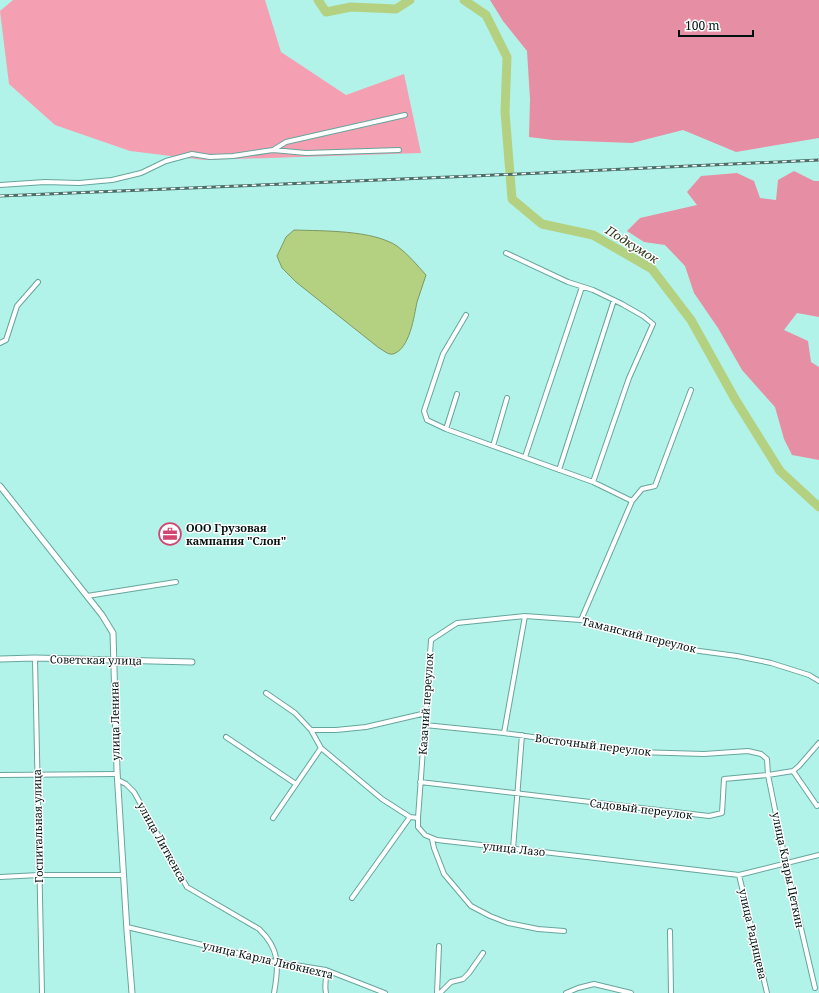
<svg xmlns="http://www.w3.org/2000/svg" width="819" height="993" font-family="'Noto Serif',serif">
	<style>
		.green { fill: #f59fb2 }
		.forest { fill: #e68ea3 }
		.water { fill: #b4d181; stroke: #7e985f }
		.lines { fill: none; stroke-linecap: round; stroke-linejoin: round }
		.river { stroke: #b4d181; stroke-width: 9 }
		.minor-casing { stroke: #66a59d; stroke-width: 6 }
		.tertiary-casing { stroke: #66a59d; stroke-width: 7 }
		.minor { stroke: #fff; stroke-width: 4 }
		.tertiary { stroke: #fff; stroke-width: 5 }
		.rail-casing { stroke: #496f69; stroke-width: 3 }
		.rail { stroke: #fff; stroke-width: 1.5; stroke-dasharray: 4.5; stroke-linecap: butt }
		.labels { text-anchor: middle; stroke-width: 3; stroke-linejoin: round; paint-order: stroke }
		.poi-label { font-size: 11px; font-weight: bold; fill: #001210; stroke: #fff; text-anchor: start }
		.street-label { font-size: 11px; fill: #001210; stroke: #fff }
		.water-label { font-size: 12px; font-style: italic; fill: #2a3514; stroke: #fff }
	</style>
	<rect width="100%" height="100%" fill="#b2f3e9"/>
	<path class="green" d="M13,0H265L281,52L346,95L404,74L421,153L204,160L130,151L55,125L9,84L0,11Z"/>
	<path class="forest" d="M490,0H819V138L736,152L683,130L632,143L553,140L529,137L530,99L527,51L503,21Z
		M794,171L814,181H819V317L797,313L784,330L808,341L811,362L819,367V460L792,455L784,439L775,407L742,370L718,328L694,293L685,266L665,245L644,242L627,231L640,218L697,205L687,192L701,176L737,173L754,181L760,198L776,200L778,180Z"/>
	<path class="water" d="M294,230C323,231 373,230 397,246C408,254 417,265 426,275C423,284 420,293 417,302C414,316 410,349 393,354C388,355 383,350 379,348L296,282L282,268L277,256L286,237Z"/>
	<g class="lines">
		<path class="river" d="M318,0L326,12L351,7L396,9L410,0
			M464,0L486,15L507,57L505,112L512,199L542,224L593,235L652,269L691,320L735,399L780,471L819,507"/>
		<g class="minor-casing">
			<path id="minor" d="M273,150L286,142L405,115
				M0,185L45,182L79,183L112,180L141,173L166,161L192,154L210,157L233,156L273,150L306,153L399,150
				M506,253L568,282L593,290L622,304L643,316L653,324L629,378L593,482
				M466,315L443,354L424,411L427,420L446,429L593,482L632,501L581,620
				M0,343L6,340L17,306L38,282
				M446,429L457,394
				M493,446L507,398
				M525,457L582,287
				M559,470L614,300
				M632,501L642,489L655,486L691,390
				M87,596L176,582
				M35,658L42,993
				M266,693L295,713L311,730L321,748L382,799L410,817L418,818V827L425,835L437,840L604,859L739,875L819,855
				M425,725L504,733L637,752L704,754L748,751L761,754L767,759L768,775L786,864L815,988
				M311,730H336L366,727L426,713
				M504,733L525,616L581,620L614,630L692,650L737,656L771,663L809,675L819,681
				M226,737L296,784
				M793,771L817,806L819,805
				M0,775L117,774
				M118,780L126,784L134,792L187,887L259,929C280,949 279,966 274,993
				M420,782L709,816L722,813L724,779L768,775L793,771L799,766L819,743
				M273,818L321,748
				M418,818L431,640L457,623L525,616
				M432,839L434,848L444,874L471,906L490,916L508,923L538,929L564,931
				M513,849L522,735
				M739,875L767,993
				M0,877L39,875H124
				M352,898L410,817
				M127,927L270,961L326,970L385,993
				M670,931L671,993
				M326,970C327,978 324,985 326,993
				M437,993L439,946
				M440,993L451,982L463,979L469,973L483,953
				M566,993L578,988L594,984L631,993"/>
		</g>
		<g class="tertiary-casing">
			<path id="tertiary" d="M0,486L102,615L113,633L117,771L127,931L132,993
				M0,659L35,658L192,662"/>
		</g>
		<use href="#minor" class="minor"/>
		<use href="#tertiary" class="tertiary"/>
		<g class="rail-casing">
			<path id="rail" d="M0,196L473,176L819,160"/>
		</g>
		<use href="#rail" class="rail"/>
	</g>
	<defs>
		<g id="office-ring" transform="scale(1.15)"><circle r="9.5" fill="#fff" stroke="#d24571" stroke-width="1.5"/><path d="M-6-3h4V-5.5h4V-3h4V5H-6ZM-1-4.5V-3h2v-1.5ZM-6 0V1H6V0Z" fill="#d24571"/></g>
	</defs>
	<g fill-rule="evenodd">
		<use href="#office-ring" x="170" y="534"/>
	</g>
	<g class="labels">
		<g class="poi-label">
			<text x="186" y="532">ООО Грузовая<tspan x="186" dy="13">кампания "Слон"</tspan></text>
		</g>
		<g class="street-label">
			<text transform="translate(639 635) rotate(14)" y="4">Таманский переулок</text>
			<text transform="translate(96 660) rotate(1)" y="4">Советская улица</text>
			<text transform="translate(426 704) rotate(-86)" y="4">Казачий переулок</text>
			<text transform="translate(115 721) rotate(-91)" y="4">улица Ленина</text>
			<text transform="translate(593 745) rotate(7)" y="4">Восточный переулок</text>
			<text transform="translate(641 809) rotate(7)" y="4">Садовый переулок</text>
			<text transform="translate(38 826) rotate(-91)" y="4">Госпитальная улица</text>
			<text transform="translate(162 842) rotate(61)" y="4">улица Литкенса</text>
			<text transform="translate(514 849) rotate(6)" y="4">улица Лазо</text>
			<text transform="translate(788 870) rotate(78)" y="4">улица Клары Цеткин</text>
			<text transform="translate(753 934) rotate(77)" y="4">улица Радищева</text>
			<text transform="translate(268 960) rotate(13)" y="4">улица Карла Либкнехта</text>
		</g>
		<g class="water-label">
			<text transform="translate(632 245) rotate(32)" y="4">Подкумок</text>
		</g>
	</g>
	<path d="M679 30v6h74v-6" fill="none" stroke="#001210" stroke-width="2"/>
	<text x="685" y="30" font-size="12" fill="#001210" stroke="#ffffff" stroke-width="3" paint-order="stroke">100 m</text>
</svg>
